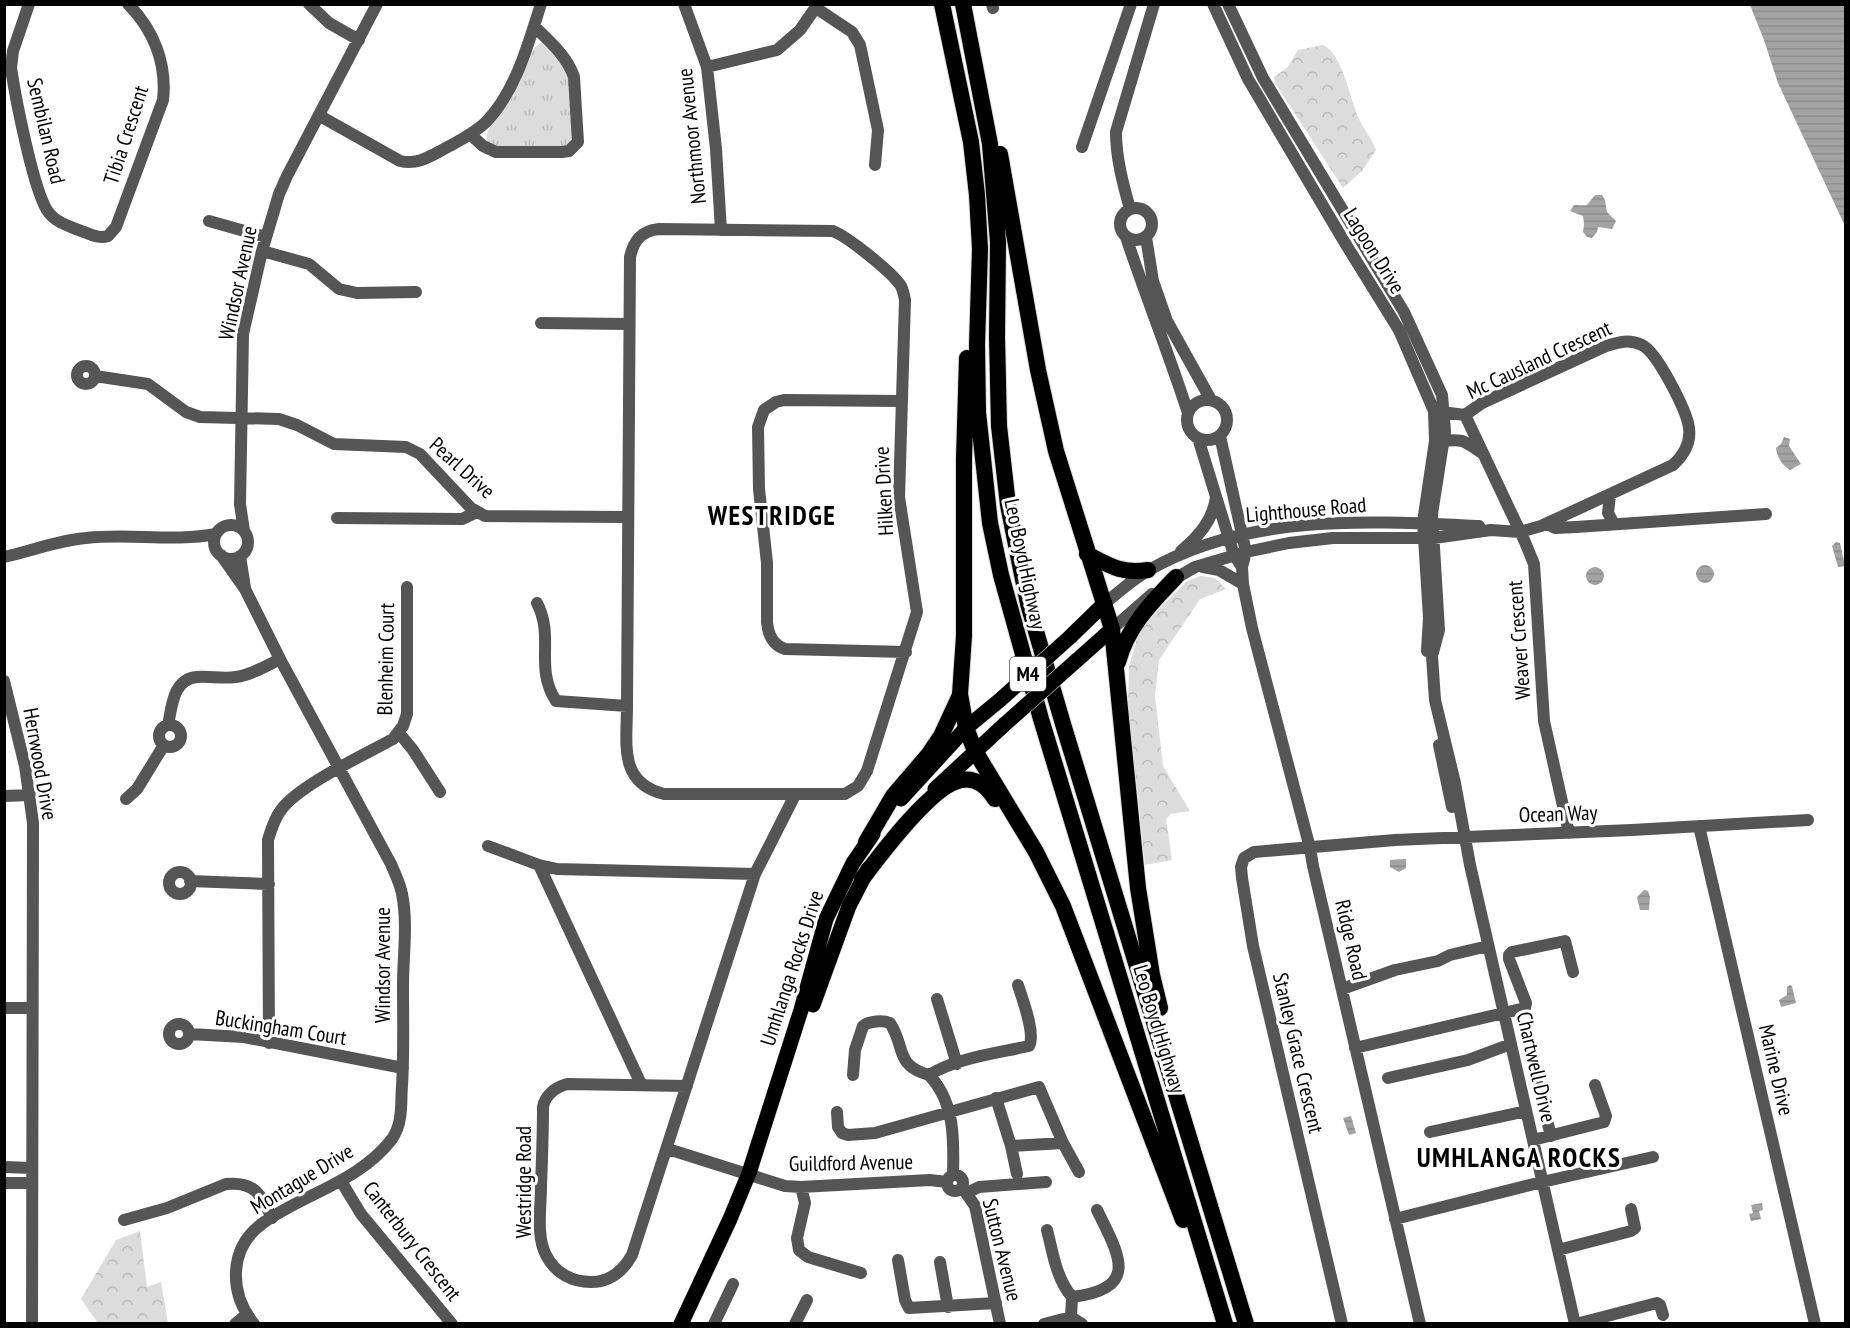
<svg xmlns="http://www.w3.org/2000/svg" width="1850" height="1328" font-family="'PT Sans Narrow',sans-serif">
	<style>
		.grass { fill: url(#grass-tufts) }
		.forest { fill: url(#forest-crowns) }
		.water { fill: url(#water-rules) }
		.lines { fill: none; stroke-linecap: round; stroke-linejoin: round }
		.major-casing { stroke: #dbdbdb; stroke-width: 16 }
		.highway-casing { stroke: #dbdbdb; stroke-width: 18 }
		.minor { stroke: #555; stroke-width: 12 }
		.major { stroke: #000; stroke-width: 15 }
		.highway { stroke: #000; stroke-width: 16 }
		.major-bridge-casing { stroke: #dbdbdb; stroke-width: 16; stroke-linecap: butt }
		.major-bridge { stroke: #000; stroke-width: 15 }
		.labels { text-anchor: middle; stroke-width: 6; stroke-linejoin: round; paint-order: stroke }
		.shield { fill: #fff; stroke: #4c4c4c; stroke-width: 1.5 }
		.shield-label { font-size: 20px; font-weight: bold; fill: #000 }
		.street-label { font-size: 21px; fill: #000; stroke: #fff }
		.district-label { font-size: 27px; font-weight: bold; letter-spacing: 1.5px; fill: #000; stroke: #fff }
	</style>
	<defs>
		<pattern id="grass-tufts" width="24" height="20" patternUnits="userSpaceOnUse" patternTransform="scale(1.5)"><rect width="24" height="20" fill="#dcdcdc"/><path d="M3 7l-1-3M5 7V3M7 7l1-3M15 17l-1-3M17 17v-4M19 17l1-3" fill="none" stroke="#bbb"/></pattern>
		<pattern id="forest-crowns" width="20" height="18" patternUnits="userSpaceOnUse" patternTransform="scale(1.5)"><rect width="20" height="18" fill="#dcdcdc"/><path d="M2 6a3 3 0 1 1 6 0M12 15a3 3 0 1 1 6 0" fill="none" stroke="#bbb"/></pattern>
		<pattern id="water-rules" width="6" height="5" patternUnits="userSpaceOnUse" patternTransform="scale(1.5)"><rect width="6" height="5" fill="#a3a3a3"/><path d="M0 2.5h6" fill="none" stroke="#8b8b8b"/></pattern>
	</defs>
	<rect width="100%" height="100%" fill="#fff"/>
	<path class="grass" d="M541,43L554,53L567,70L569,76L575,136L568,147L499,148L487,142C484,125 505,112 512,97C520,82 526,49 541,43Z"/>
	<path class="forest" d="M1323,45C1342,53 1350,98 1358,117C1363,129 1372,138 1376,150L1362,171L1343,188L1275,83L1274,77L1287,68L1298,50Z
		M1201,576L1215,578L1226,589L1200,599L1159,660L1155,696L1163,766L1190,811L1171,814L1166,819L1172,860L1145,865L1128,706L1129,666L1138,636L1146,622L1187,581Z
		M140,1231L147,1287L161,1282L168,1323H98L81,1299L116,1240Z"/>
	<path class="water" d="M1750,5H1845V226L1778,83L1764,40Z
		M1595,195H1602L1605,200L1607,212L1616,221L1612,229L1598,227L1597,232L1592,238L1587,237L1583,232L1584,224L1583,216L1570,211L1574,205C1590,205 1584,208 1595,195Z
		M1784,437L1790,439L1789,446L1801,464L1790,470C1782,465 1777,458 1776,448L1781,444Z
		M1836,542L1840,543L1845,566L1838,567L1832,546Z
		M1696 574a9 9 0 1 1 18 0a9 9 0 1 1-18 0Z
		M1586 576a9 9 0 1 1 18 0a9 9 0 1 1-18 0Z
		M1406,859V868L1399,872L1390,867V860Z
		M1644,890L1648,891L1650,897L1649,910H1640L1637,897Z
		M1790,985L1792,986L1796,1003L1781,1007L1779,1000L1787,995V987Z
		M1351,1116L1356,1133L1349,1135L1343,1118Z
		M1762,1203L1763,1210L1759,1211L1761,1219L1751,1221L1749,1214L1753,1213L1751,1205Z"/>
	<g class="lines">
		<g class="major-casing">
			<path id="major" d="M1070,637L1105,603
				M1076,661L1112,629
				M935,789L1005,724
				M901,799L966,728L1000,700
				M813,1005L849,906L868,869
				M681,1324L730,1219L749,1173L801,1010L826,919L853,863L873,834"/>
		</g>
		<g class="highway-casing">
			<path id="highway" d="M942,4L971,142L977,195L980,249L977,345L978,412L990,523L1001,575L1041,719L1225,1324
				M963,4L990,144L998,242L997,337L999,426L1008,505L1020,565L1028,604L1063,724L1246,1324
				M1000,154L1038,370L1056,451L1112,629L1138,888L1152,975L1160,1008
				M967,358L964,459V636L960,694L966,728L975,751L1036,852L1063,906L1183,1220
				M1087,554C1110,566 1122,574 1148,570
				M1118,662C1128,626 1151,603 1176,577
				M866,842L893,796L929,754L941,736L960,695
				M862,879C880,855 932,785 961,780C977,777 987,787 995,799"/>
		</g>
		<path class="minor" d="M29,4L13,51L11,68C15,95 34,195 49,213C57,223 69,226 81,231C91,234 98,239 108,236L116,227L163,100C167,64 154,30 128,4
			M309,4L329,23L359,40
			M684,4L707,67L716,149L721,230
			M992,4L993,8
			M1213,4L1248,79L1345,243L1399,330L1434,411L1435,441L1423,522L1429,618L1427,651
			M1228,4L1263,78L1404,312L1442,395L1445,431L1432,514L1439,630L1432,656L1435,700L1455,783L1470,865L1575,1324
			M816,8L852,32L860,45L878,130L875,165
			M707,67L777,50L800,30L818,4
			M320,116L400,161C417,165 429,157 444,149C458,141 474,134 486,122C516,91 528,44 541,4
			M471,135L483,146L496,152H562L569,151L578,142L574,77C567,56 550,42 534,26
			M1082,147L1131,4
			M1120 224a16 16 0 1 1 32 0a16 16 0 1 1-32 0Z
			M1130,209C1123,184 1116,158 1116,132L1154,4
			M209,221L266,237
			M659,229L833,231C848,237 892,272 901,286C903,290 904,295 905,300L899,497L917,612L867,771L858,786L845,794H664C618,783 627,743 627,706L630,257C634,240 641,231 659,229Z
			M1126,237C1146,297 1169,354 1188,413
			M1146,237L1153,281L1167,321L1211,400
			M262,251L309,264L339,289L357,293L416,292
			M541,323L629,324
			M77 375a9 9 0 1 1 18 0a9 9 0 1 1-18 0Z
			M95,376L148,384L186,412L200,417L279,419L297,425L334,444L406,447L420,454L471,508L485,516L628,517
			M1187 420a20 20 0 1 1 40 0a20 20 0 1 1-40 0Z
			M902,401L784,400L776,402L764,410L758,427L759,489L767,563V622C768,634 773,645 785,649L906,652
			M1465,415L1525,542L1534,564L1544,721L1569,833
			M1198,438L1234,555L1242,567L1246,552L1220,436
			M1439,441C1463,439 1462,439 1482,453
			M1610,495L1608,513L1614,524
			M337,518L462,519L477,512
			M1548,524L1555,528L1576,527L1766,514
			M214 542a17 17 0 1 1 34 0a17 17 0 1 1-34 0Z
			M244,531L240,504L243,334L262,251L279,194L287,176L377,4
			M1181,551C1199,536 1213,520 1216,497
			M221,555L245,589L280,659L391,864C395,874 400,883 402,894C408,923 403,956 403,985C403,1019 404,1052 402,1086C401,1096 402,1107 400,1118C399,1125 396,1133 392,1139C359,1182 305,1193 263,1223C228,1248 229,1293 254,1324
			M240,556L245,588
			M4,557C31,551 59,540 86,538C129,533 173,542 216,534
			M1203,567L1219,570L1243,584
			M1242,567L1243,584L1252,628L1310,848L1313,866L1420,1324
			M1171,581L1195,567L1246,552L1289,543L1333,538H1434L1491,530L1520,532L1541,526L1673,465C1684,455 1691,443 1689,428C1687,411 1657,352 1642,345C1629,339 1619,342 1606,346L1482,403L1465,415L1434,411
			M537,603C555,638 534,667 556,701L627,706
			M1105,603C1119,592 1133,579 1149,570C1249,513 1368,521 1479,526
			M1112,629L1152,594
			M4,681L25,766L33,823L32,1324
			M168,725C172,706 173,679 197,677C210,676 223,679 236,677C251,675 266,666 280,659
			M159 736a11 11 0 1 1 22 0a11 11 0 1 1-22 0Z
			M399,733L413,750L440,792
			M1439,745L1452,807
			M4,796L30,795
			M126,799L137,789L164,745
			M1699,826L1815,1324
			M488,846L539,865L557,869L755,874
			M539,865L641,1084
			M169 883a11 11 0 1 1 22 0a11 11 0 1 1-22 0Z
			M190,881L269,884
			M1342,989L1395,970L1438,961L1450,955L1488,946
			M937,999L957,1064
			M4,1008H32
			M169 1034a10 10 0 1 1 20 0a10 10 0 1 1-20 0Z
			M189,1034L244,1037L403,1068
			M269,1043L268,840C271,830 274,819 281,810C299,785 364,755 393,739L403,726L407,714V587
			M1355,1048L1525,1008L1526,1003L1509,959V955L1512,952L1565,941L1573,972
			M853,1075L855,1050L863,1026C869,1021 883,1020 890,1023C906,1047 894,1065 929,1075C956,1058 998,1053 1029,1046C1036,1034 1022,998 1018,985
			M929,1075C955,1102 954,1140 953,1175
			M1388,1078L1468,1060L1511,1044
			M1538,1085L1551,1136
			M687,1086L567,1084C556,1087 545,1095 543,1107C543,1134 542,1160 541,1186C541,1208 536,1236 546,1255C555,1273 572,1282 591,1282C610,1282 623,1271 632,1255L755,874L795,795
			M996,1098L1011,1146L1017,1174
			M837,1112L838,1127L842,1133L848,1135L875,1133L1039,1087L1063,1143L1079,1172
			M1430,1132L1526,1111
			M1533,1140L1604,1122L1606,1116L1595,1085
			M1011,1146L1063,1143
			M668,1149L785,1186L801,1187L930,1180L947,1182
			M4,1167L31,1168
			M947 1183a8 8 0 1 1 16 0a8 8 0 1 1-16 0Z
			M341,1181L361,1214L452,1324
			M4,1183H31
			M801,1187L805,1203L797,1238L799,1250L808,1257L861,1273
			M962,1187L975,1206L1000,1324
			M967,1193L979,1187L1046,1182
			M1395,1219L1542,1182L1653,1157
			M124,1220L167,1208L226,1184C255,1181 261,1195 272,1218
			M1047,1230C1053,1253 1056,1278 1072,1297L1071,1317
			M1558,1250L1631,1231L1635,1228L1631,1209
			M898,1260L905,1300L909,1308L996,1303
			M940,1262L948,1307
			M1072,1297C1141,1289 1119,1255 1097,1210
			M235,1324L247,1314
			M714,1324L733,1284
			M795,1324L807,1300
			M1044,1324L1071,1317L1082,1324
			M1342,1324L1253,946L1242,878L1241,867L1244,858L1254,852L1395,840L1632,830L1808,820
			M1576,1324L1657,1303L1660,1305L1663,1315"/>
		<use href="#major" class="major"/>
		<use href="#highway" class="highway"/>
		<g class="major-bridge-casing">
			<path id="major-bridge" d="M1000,700L1070,637
				M1005,724L1076,661"/>
		</g>
		<use href="#major-bridge" class="major-bridge"/>
	</g>
	<g class="labels">
		<rect class="shield" x="1010" y="657" width="36" height="34" rx="4.5"/>
		<g class="shield-label">
			<text x="1028" y="681">M4</text>
		</g>
		<g class="street-label">
			<text transform="translate(46 131) rotate(77)" y="7">Sembilan Road</text>
			<text transform="translate(126 135) rotate(-72)" y="7">Tibia Crescent</text>
			<text transform="translate(692 136) rotate(-96)" y="7">Northmoor Avenue</text>
			<text transform="translate(1374 251) rotate(58)" y="7">Lagoon Drive</text>
			<text transform="translate(238 283) rotate(-78)" y="7">Windsor Avenue</text>
			<text transform="translate(1539 360) rotate(-25)" y="7">Mc Causland Crescent</text>
			<text transform="translate(462 468) rotate(42)" y="7">Pearl Drive</text>
			<text transform="translate(884 491) rotate(-93)" y="7">Hilken Drive</text>
			<text transform="translate(1306 510) rotate(-5)" y="7">Lighthouse Road</text>
			<text transform="translate(1025 564) rotate(78)" y="7">Leo Boyd Highway</text>
			<text transform="translate(1519 640) rotate(-94)" y="7">Weaver Crescent</text>
			<text transform="translate(386 659) rotate(-89)" y="7">Blenheim Court</text>
			<text transform="translate(40 764) rotate(80)" y="7">Herrwood Drive</text>
			<text transform="translate(1558 814) rotate(-2)" y="7">Ocean Way</text>
			<text transform="translate(1351 940) rotate(77)" y="7">Ridge Road</text>
			<text transform="translate(383 965) rotate(-90)" y="7">Windsor Avenue</text>
			<text transform="translate(792 968) rotate(-72)" y="7">Umhlanga Rocks Drive</text>
			<text transform="translate(281 1028) rotate(9)" y="7">Buckingham Court</text>
			<text transform="translate(1159 1029) rotate(73)" y="7">Leo Boyd Highway</text>
			<text transform="translate(1298 1053) rotate(77)" y="7">Stanley Grace Crescent</text>
			<text transform="translate(1536 1067) rotate(77)" y="7">Chartwell Drive</text>
			<text transform="translate(1776 1070) rotate(77)" y="7">Marine Drive</text>
			<text transform="translate(851 1163) rotate(-1)" y="7">Guildford Avenue</text>
			<text transform="translate(302 1179) rotate(-31)" y="7">Montague Drive</text>
			<text transform="translate(524 1182) rotate(-90)" y="7">Westridge Road</text>
			<text transform="translate(412 1241) rotate(52)" y="7">Canterbury Crescent</text>
			<text transform="translate(1002 1250) rotate(76)" y="7">Sutton Avenue</text>
		</g>
		<g class="district-label">
			<text x="772" y="525">WESTRIDGE</text>
			<text x="1519" y="1167">UMHLANGA ROCKS</text>
		</g>
	</g>
	<rect width="1850" height="1328" fill="none" stroke="#000000" stroke-width="12"/>
</svg>
